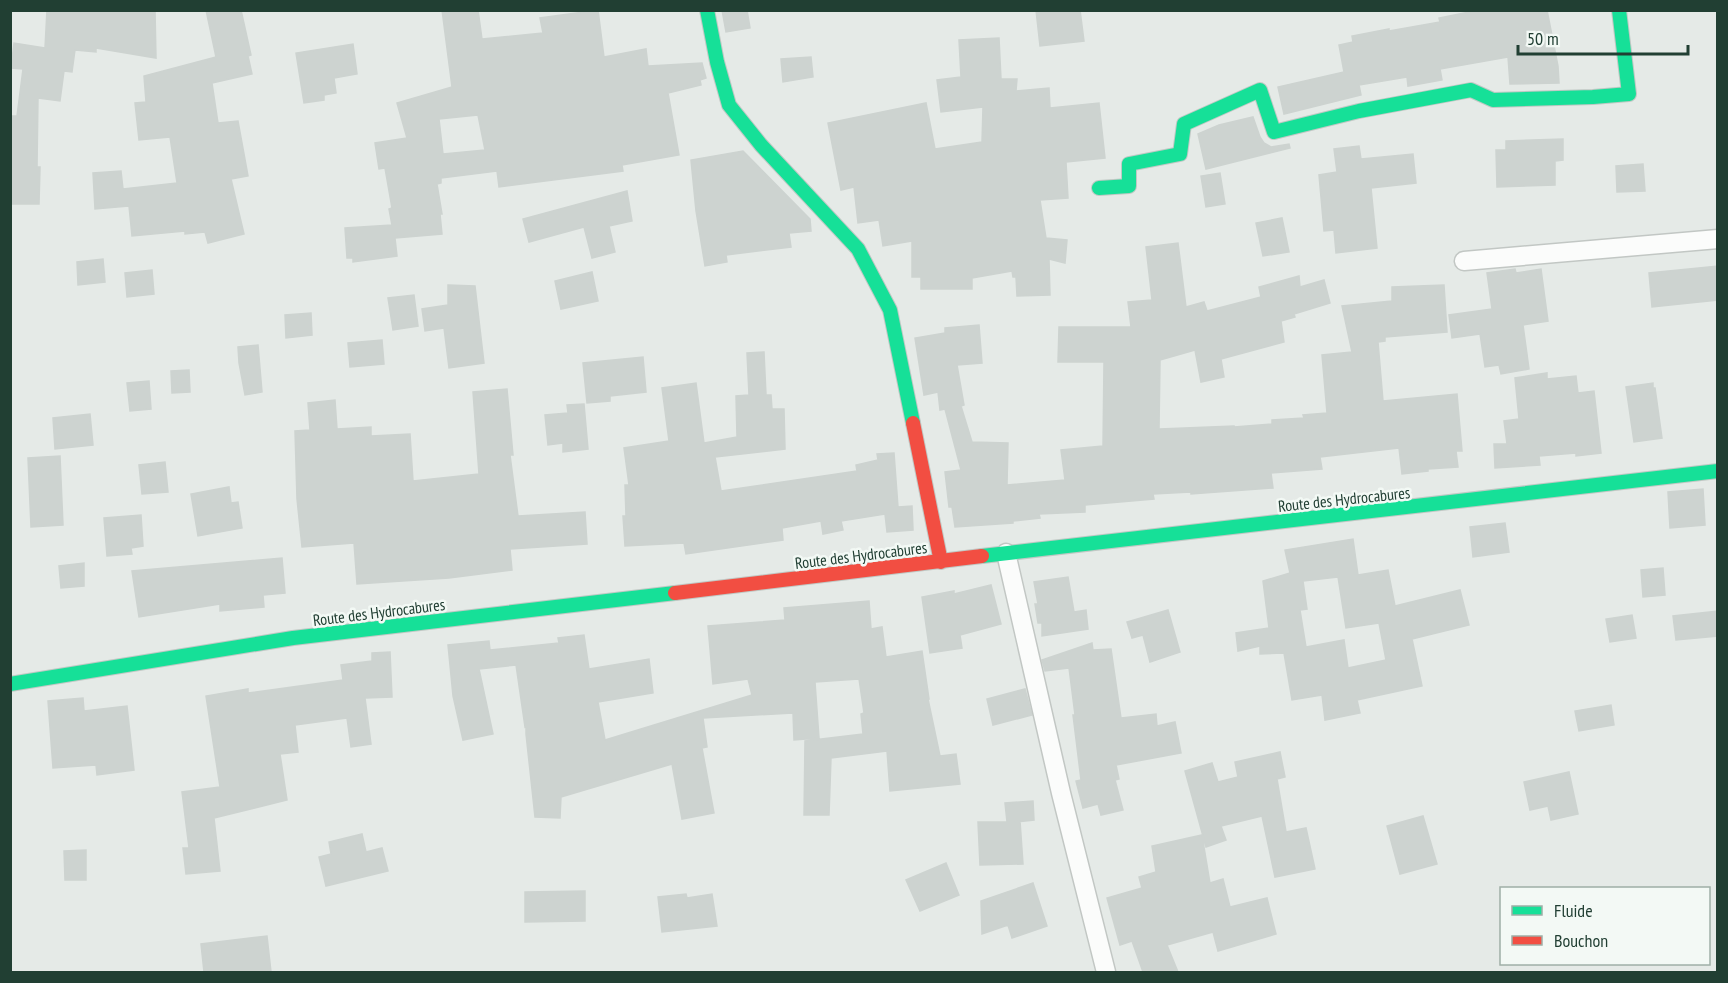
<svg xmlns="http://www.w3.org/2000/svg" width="1728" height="983" font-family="'PT Sans Narrow',sans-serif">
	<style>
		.building { fill: #cdd3d0; stroke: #cdd3d0; stroke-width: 1.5; fill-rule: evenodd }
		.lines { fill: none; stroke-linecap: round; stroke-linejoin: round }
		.street-casing { stroke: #c2c7c4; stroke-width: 21 }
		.fast-casing { stroke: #c0c8c4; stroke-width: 16 }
		.jam-casing { stroke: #c0c8c4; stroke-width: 16 }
		.street { stroke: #fbfcfb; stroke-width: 18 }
		.fast { stroke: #16e098; stroke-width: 14 }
		.jam { stroke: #f24e42; stroke-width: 14 }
		.labels { text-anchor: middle; stroke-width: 5; stroke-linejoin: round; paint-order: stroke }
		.street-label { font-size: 16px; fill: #213f33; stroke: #f3f9f5 }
	</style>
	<rect width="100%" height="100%" fill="#e5eae7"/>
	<path class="building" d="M47,10H155L156,58L96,48V52L75,50L72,72L64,71L60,101L38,98L37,167H40L39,204H10V116H17L23,69L11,68L14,43L45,48Z
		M206,10H241L251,55L248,56L252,74L212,83L218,123L238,121L248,176L231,179L244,234L208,243L205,232L185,234V231L132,236L129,206L95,209L93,173L121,171L123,189L177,183L170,137L139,140L135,103L146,102L144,76L216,57Z
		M442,10H478L482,39L543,33L540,18L598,10L604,57L646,49L648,66L702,63L706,78L700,80L701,85L668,93L679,155L622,165L623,171L499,187L497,171L441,178V183L437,184L442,214H440L442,234L395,238L397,256L353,262V258H347L345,228L392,225L389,209L392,208L385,168L379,169L375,143L407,138L397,103L452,87ZM478,115L485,150L443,154L439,119Z
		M722,10H747L750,28L726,32Z
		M1036,10H1080L1084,41L1040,46Z
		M1479,10H1547L1558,66L1559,83L1510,84L1508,57L1440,69L1442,80L1408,86L1407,77L1359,85L1361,95L1284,114L1278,87L1344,72L1339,45L1353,42L1352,36L1389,29V31L1440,22L1439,18Z
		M999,38L1001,79H1017L1016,91L1049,88L1050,108L1099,103L1105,158L1066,162L1068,198L1040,200L1046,238L1067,240L1065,263L1049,259L1050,295L1017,296L1016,277H1013L1012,271L972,278V289H921V277H912V241L883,246L879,220L858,223L854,187L841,190L828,123L926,103L935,149L982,142L983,107L941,112L937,80L961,77L959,40Z
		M353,44L357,74L334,78L336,93L324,95V100L304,103L296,53Z
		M811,57L813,77L783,82L781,59Z
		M1253,117L1260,137L1264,143L1271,147L1289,144L1290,148L1206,169L1198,134L1219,125Z
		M1563,139V160L1555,161V185L1497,187L1496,150H1506V141Z
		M1359,146L1361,159L1413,154L1416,183L1371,188L1377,248L1336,253L1334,230L1324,231L1319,175L1337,172L1334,149Z
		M743,151L810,219L811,231L789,233L791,247L726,255L727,262L705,266L696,211L691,160Z
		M1643,164L1645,191L1617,192L1616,166Z
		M1220,173L1225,204L1206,207L1201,176Z
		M627,191L632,221L609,226L615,252L592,258L584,227L529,242L523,219Z
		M1282,218L1289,252L1263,256L1256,223Z
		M1178,243L1186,307L1204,302L1207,311L1261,297L1259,287L1299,276L1300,287L1324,280L1330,303L1294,314L1295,317L1281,321L1284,342L1221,359L1224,377L1201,382L1195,350L1160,360L1159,429L1234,426V427L1272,424V420L1304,418L1303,415L1327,413L1322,355L1352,352L1342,306L1392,301V287L1444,285L1447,332L1385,337V341L1378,342L1383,401L1457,394L1462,451H1456L1458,467L1428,469V471L1402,474L1399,448L1320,457L1322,469L1271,473L1273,488L1191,494V492L1153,494L1154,499L1085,505V512L1039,514L1040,518L1013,521V523L955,527L952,507H949L945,472L961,470L945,409L940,410L938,392L924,395L915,338L945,333V328L979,325L982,363L957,365L964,405L961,406L972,442L1008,443L1007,485L1065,480L1061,450L1103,446L1104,362H1058L1059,327H1131L1128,302L1152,300L1146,247Z
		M103,259L105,282L78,285L77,262Z
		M1718,266V300L1652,307L1649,273Z
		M1515,269L1516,273L1541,269L1548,321L1523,325L1529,369L1501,374L1499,365L1485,367L1480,334L1452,338L1449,315L1492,309L1487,273Z
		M152,270L154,294L127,297L125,273Z
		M592,272L598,301L561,309L555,281Z
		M448,285L475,286L484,363L449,368L444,328L425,331L422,309L448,305Z
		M414,295L418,326L393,330L388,298Z
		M311,313L312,335L286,338L285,315Z
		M382,340L384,364L350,367L348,343Z
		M258,345L262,392L245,395L239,363L238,347Z
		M764,352L766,395H771L772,409H784L785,449L715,457L721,491L857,471L856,465L878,460L877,454L894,453L898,507L912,506L913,530L887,532L885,514L841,521L843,530L823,534L821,521L782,528L783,540L686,554L684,543L625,546L623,516H626L625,485H629L624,448L669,441L662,388L696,383L704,443L737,437L736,396L749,395L747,353Z
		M643,357L646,392L610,396V401L587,403L583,363Z
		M189,370L190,392L172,393L171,371Z
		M1547,373V379L1576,376L1578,393L1594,391L1601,453L1576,456V453L1539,456L1540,465L1495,468L1494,444H1507L1504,421L1519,419L1515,378Z
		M149,381L151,409L130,411L127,383Z
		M1653,383V388H1655L1662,438L1634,442L1626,387Z
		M507,389L513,455H510L518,516L585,512L587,544L510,549L512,570L449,578L357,584L354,543L302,547L297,499L295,431L310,430L308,403L335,400L337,429L371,427V436L410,434L413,481L479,474L473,392Z
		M584,404L588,449L563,452V443L548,445L545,415L568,413L567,405Z
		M90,414L93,445L55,449L53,418Z
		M60,456L63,525L31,527L28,458Z
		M165,462L168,492L142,494L139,465Z
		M229,487L231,503L238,502L242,528L198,536L191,494Z
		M1703,489L1705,525L1670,528L1668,492Z
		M141,515L143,546L131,548L132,554L107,556L104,518Z
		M1505,523L1509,552L1473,557L1470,527Z
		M1353,539L1358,575L1388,570L1395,606L1460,590L1469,625L1412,639L1422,686L1357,700L1360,713L1325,720L1322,695L1292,700L1284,653L1260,654V646L1238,651L1236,633L1269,628L1263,581L1290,573L1285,550ZM1338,577L1346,628L1379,623L1386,660L1348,668L1344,640L1306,647L1300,610L1307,609L1303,581Z
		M282,558L285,593L263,595L264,607L220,611V604L139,617L132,571Z
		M84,563V586L61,588L59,566Z
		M1663,568L1665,595L1643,597L1641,570Z
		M1068,577L1074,612L1086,610L1088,629L1042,636V623H1038L1035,604H1038L1034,582Z
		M991,585L1001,624L960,635L962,648L930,653L922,597L954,591V594Z
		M869,601L871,629L882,627L886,657L922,651L929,699H928L940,756L956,754L960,784L890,791L887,751L831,758L829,815H804L805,741L863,734L861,714L864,713L859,679L815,682L819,738L794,740L793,713L703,718L707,747L702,748L714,813L682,819L672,764L561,797L560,818L535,817L526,734V726L525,727L516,665L479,669L493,734L463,740L453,696L448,645L489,641L490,650L559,643L558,638L584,635L589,669L649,659L653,693L598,702L605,740L752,695L748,679L713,684L708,626L785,620L784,608Z
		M1168,610L1180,652L1150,662L1143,635L1132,638L1127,622Z
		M1718,611V636L1676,640L1673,616Z
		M1632,615L1636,638L1610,642L1606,619Z
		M1092,643L1093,650L1111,649L1121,718L1156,714L1157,726L1175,722L1181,753L1116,765L1119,779L1115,780L1123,810L1101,815L1098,804L1083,808L1076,781L1081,780L1073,715H1075L1069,668L1045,671L1042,660Z
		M390,652L392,697L365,698L371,744L351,747L347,718L295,725L298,752L280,754L287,800L214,818L220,871L186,874L183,848H189L182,792L220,787L206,696L248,689V693L343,680L341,665L372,661V653Z
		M1025,689L1032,715L993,725L987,699Z
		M83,698L84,711L127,706L134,770L97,775L96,765L53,768L48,701Z
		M1611,705L1614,725L1579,731L1575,711Z
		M1280,752L1285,777L1277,779L1286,832L1306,828L1315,869L1275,877L1262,816L1221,826L1226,840L1206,847L1185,771L1212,763L1218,782L1238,777L1235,762Z
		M1569,772L1578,814L1551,820L1548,806L1530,810L1524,782Z
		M1033,801L1034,820L1015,822L1020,821L1023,864L980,865L978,822H1007L1005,803Z
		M1423,816L1437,864L1400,874L1387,826Z
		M362,834L366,852L382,848L388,871L326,886L319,857L331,854L329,842Z
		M1202,835L1210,883L1223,879L1230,907L1267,898L1276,934L1218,951L1213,932L1167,945L1178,972H1143L1132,941L1120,945L1107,898L1142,888L1139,877L1156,872L1152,846Z
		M86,850V880H65L64,851Z
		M946,863L959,895L920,911L906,880Z
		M1033,883L1047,926L1012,938L1008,925L982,934L981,901Z
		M585,891V921L525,922V892Z
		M686,894L687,898L712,894L717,926L662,932L658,897Z
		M267,936L271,972H204L201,944Z"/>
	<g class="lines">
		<g class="street-casing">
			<path id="street" d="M1464,261L1718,239
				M1006,553L1061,793L1106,972"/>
		</g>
		<g class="fast-casing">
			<path id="fast" d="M707,10L717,62L729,105L761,145L858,249L890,310L913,423
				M1099,188L1129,186V164L1180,154L1184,124L1260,90L1274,132L1359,111L1471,90L1493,100L1593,97L1629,94L1619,10
				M982,556L1718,471
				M10,684L293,638L675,593"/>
		</g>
		<g class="jam-casing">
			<path id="jam" d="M913,423L941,562
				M675,593L982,556"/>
		</g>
		<use href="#street" class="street"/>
		<use href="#fast" class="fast"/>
		<use href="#jam" class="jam"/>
	</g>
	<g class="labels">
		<g class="street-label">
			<text transform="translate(1344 499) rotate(-6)" y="6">Route des Hydrocabures</text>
			<text transform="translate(861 555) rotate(-7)" y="6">Route des Hydrocabures</text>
			<text transform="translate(379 612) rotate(-7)" y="6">Route des Hydrocabures</text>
		</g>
	</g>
	<rect width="1728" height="983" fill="none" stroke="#213f33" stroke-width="24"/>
	<rect x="1500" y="887" width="210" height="78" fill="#f3f9f5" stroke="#9fafa7" stroke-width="1.5"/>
	<rect x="1512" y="906" width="30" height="9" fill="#16e098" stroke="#9fafa7" stroke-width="1.5"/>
	<text x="1554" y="917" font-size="18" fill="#213f33">Fluide</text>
	<rect x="1512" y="936" width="30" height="9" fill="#f24e42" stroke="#9fafa7" stroke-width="1.5"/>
	<text x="1554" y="947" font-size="18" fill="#213f33">Bouchon</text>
	<path d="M1518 45v9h170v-9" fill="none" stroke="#213f33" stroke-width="3"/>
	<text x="1527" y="45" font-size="18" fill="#213f33" stroke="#f3f9f5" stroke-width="4.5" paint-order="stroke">50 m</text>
</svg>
